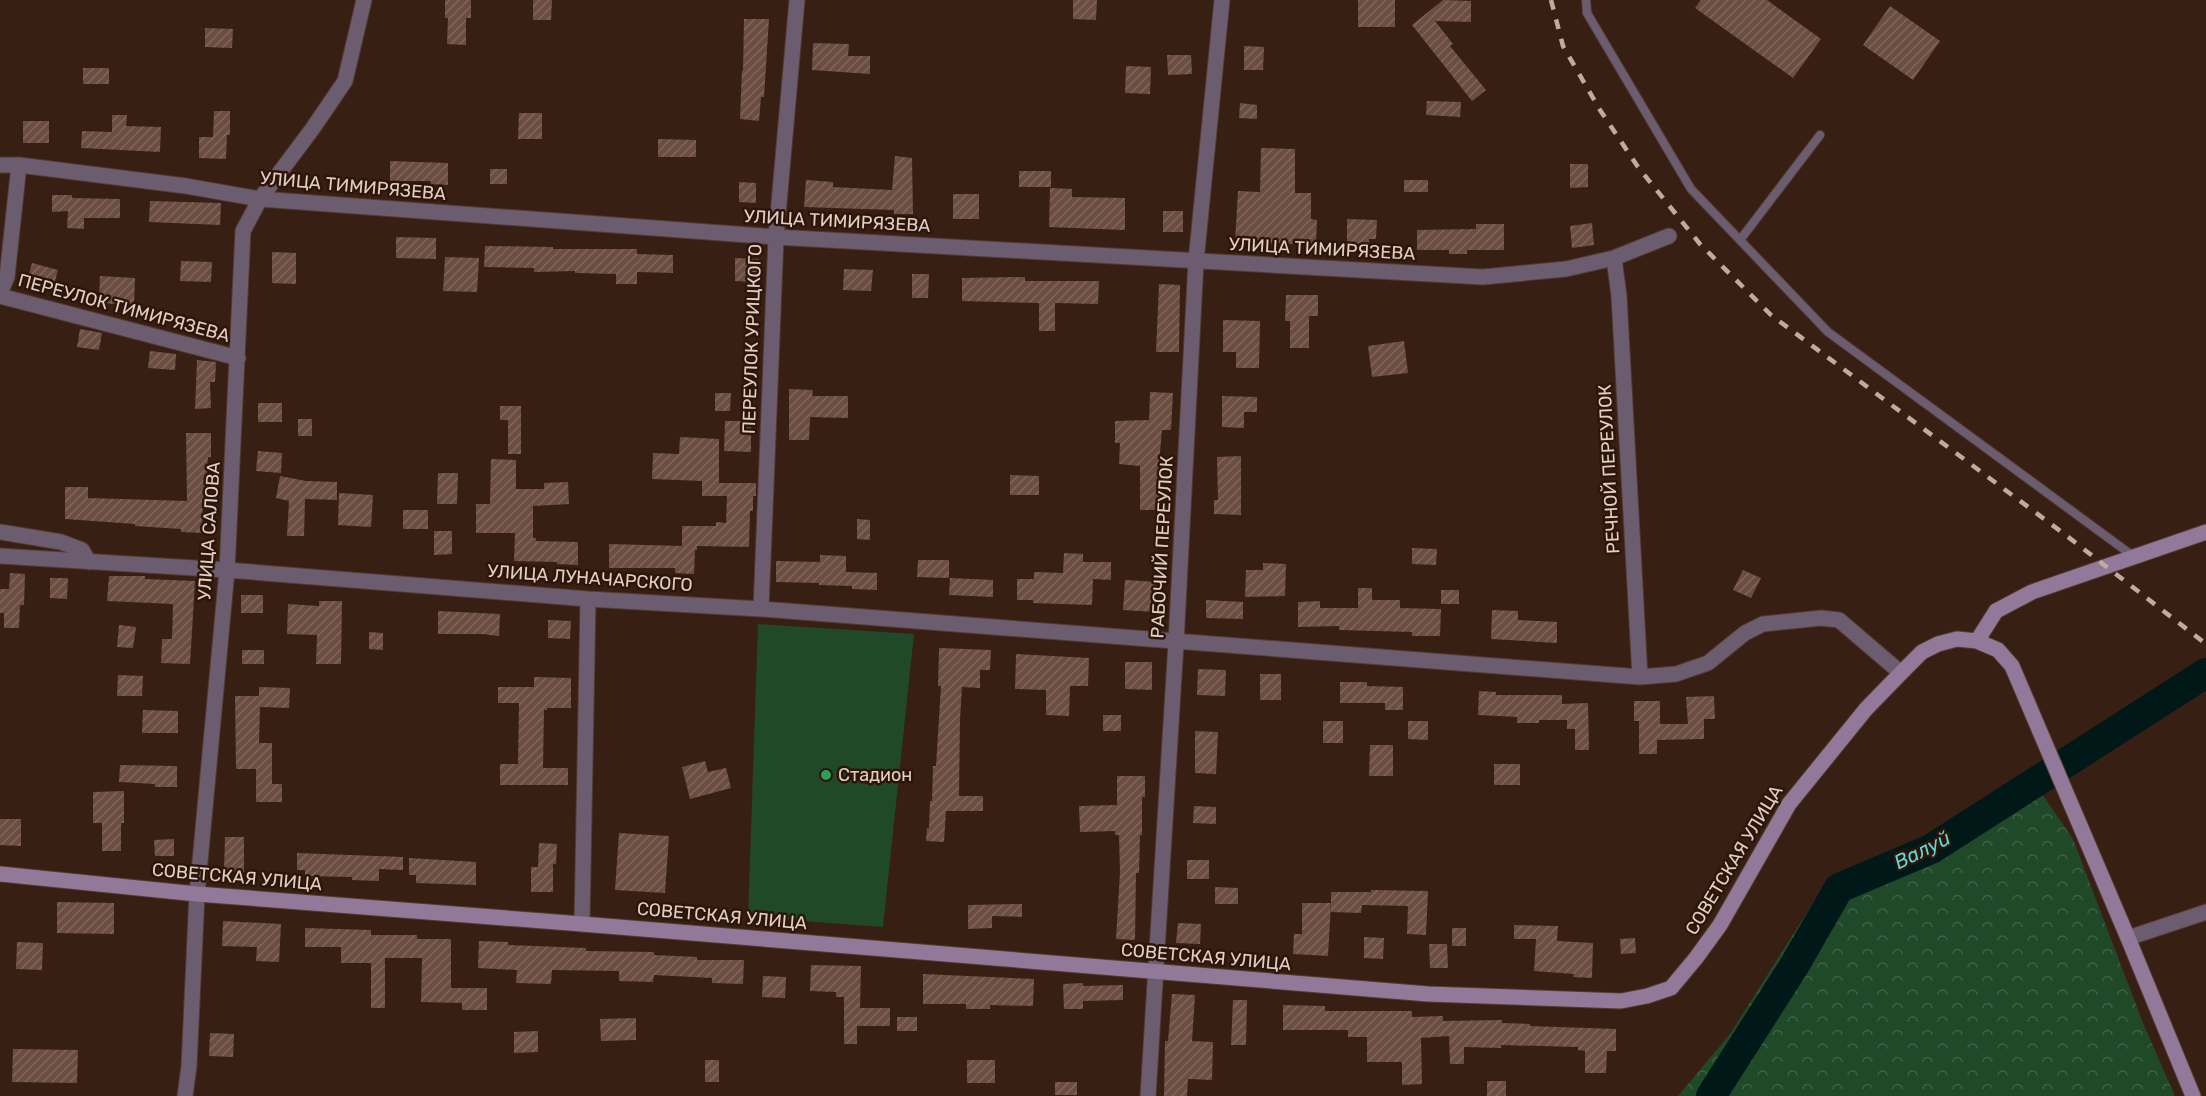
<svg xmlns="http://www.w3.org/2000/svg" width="2206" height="1096" font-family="Rubik,sans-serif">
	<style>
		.forest { fill: url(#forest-crowns) }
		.garden { fill: #1f4928 }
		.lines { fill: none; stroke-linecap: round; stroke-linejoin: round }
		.river { stroke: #001818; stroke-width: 30 }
		.building { fill: url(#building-hatch) }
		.service-casing { stroke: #533b30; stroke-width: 10 }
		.minor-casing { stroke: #533b30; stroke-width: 17 }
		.secondary-casing { stroke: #533b30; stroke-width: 17 }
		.service { stroke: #6b5c70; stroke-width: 8 }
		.minor { stroke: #6b5c70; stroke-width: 15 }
		.secondary { stroke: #927999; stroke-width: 15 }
		.rail { stroke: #bfaba2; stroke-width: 4.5; stroke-dasharray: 10 10; stroke-linecap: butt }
		.leisure-dot { fill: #2e9e5b; stroke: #2e1509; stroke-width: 2 }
		.labels { text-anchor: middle; stroke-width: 5; stroke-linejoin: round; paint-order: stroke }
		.street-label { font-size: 18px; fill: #e1cfc7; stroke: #2e1509 }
		.poi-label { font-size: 18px; fill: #e1cfc7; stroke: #2e1509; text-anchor: start }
		.water-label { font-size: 20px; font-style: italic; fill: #5adada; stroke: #2e1509 }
	</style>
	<defs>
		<pattern id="forest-crowns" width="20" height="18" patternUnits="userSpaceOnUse" patternTransform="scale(1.5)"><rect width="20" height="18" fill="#1f4928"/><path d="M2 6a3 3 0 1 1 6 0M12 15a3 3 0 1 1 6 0" fill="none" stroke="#3f6246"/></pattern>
		<pattern id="building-hatch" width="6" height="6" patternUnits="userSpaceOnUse" patternTransform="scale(1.5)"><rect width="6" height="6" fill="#6b4e41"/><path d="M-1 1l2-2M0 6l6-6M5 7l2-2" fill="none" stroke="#80665b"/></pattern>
	</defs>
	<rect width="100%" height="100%" fill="#381f13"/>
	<path class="forest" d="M2031,778L2073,839L2143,1023L2175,1096H1678L1730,1034L1830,876L1948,830Z"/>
	<path class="garden" d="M758,624L914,634L883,927L748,917Z"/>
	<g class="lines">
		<path class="river" d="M1711,1096L1794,966L1839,888L1931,849L2206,673"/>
	</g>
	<path class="building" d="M445,0H471V18H466V45L447,44L448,18H445Z
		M533,0H552L551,20H533Z
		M1073,0H1097L1096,20L1073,19Z
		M1358,0H1395V27H1358Z
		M1443,0L1471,1V22L1435,21L1453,44L1450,46L1486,90L1472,101L1412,25Z
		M1701,0H1767L1821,39L1793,78L1695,8Z
		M1890,6L1940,41L1913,80L1863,45Z
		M744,19H769L764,97H761L759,121L740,119L742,70L743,71Z
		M205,28L233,29L232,48L205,47Z
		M813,43L849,44L848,56H870V74L812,70Z
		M1244,46L1264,47L1263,70H1244Z
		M1167,55H1191L1192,74L1168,75Z
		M1126,66L1151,67L1150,94L1125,93Z
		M83,68H109V84H83Z
		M1427,101L1461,102L1460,117L1426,115Z
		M1240,103L1257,105V119L1239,118Z
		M214,111H230V135H227L226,159L199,158V137H213Z
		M519,113H542V139H518Z
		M112,115H127L126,126L161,127L160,152L81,148L82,131L112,132Z
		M23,121H49V143H23Z
		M658,139L696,140V157H658Z
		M1261,148L1295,149V193H1311V219L1317,220L1316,245L1235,242L1238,191L1260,192Z
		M895,156L912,158L913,214H894V210L804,207L806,180L833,182V187L892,190Z
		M390,161L448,163V185L430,184L431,181H390Z
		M1570,164H1588V187L1570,188Z
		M490,169H507V184H490Z
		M1019,171H1051V187H1019Z
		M1404,180H1428V192H1404Z
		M739,182L756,183V203L739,202Z
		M1050,188L1072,189V197L1125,198V230L1049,227Z
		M953,194H979V219H953Z
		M52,195H72V198L120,199V218H84V229L67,228L68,211L52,212Z
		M150,201L221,203L220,225L149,222Z
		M1163,211H1183V232H1163Z
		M1347,219L1377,220L1376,239H1369V246H1347Z
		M1592,223L1594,245L1572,248L1570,226Z
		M1476,224H1504V250H1467V254H1449V250H1417V230L1476,229Z
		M396,237L436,238V259L396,258Z
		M485,246L553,247V249H637V254L673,255V273L637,272V284H616V274L575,273V271L534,272V268L484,267Z
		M272,252L296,253V284L272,283Z
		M445,257L479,258L477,292L443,291Z
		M735,258L759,259L758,282L735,281Z
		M181,261L212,262L211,282L180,281Z
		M32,263L58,270L53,288L27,281Z
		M844,269L873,270L871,291L843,290Z
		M912,274H929L928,298H912Z
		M100,276L135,278L134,305L99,303Z
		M1025,277V281H1099L1098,304L1055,303V331H1039V303L962,301V278Z
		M1159,284L1180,285L1179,352H1156Z
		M1286,295H1318V316H1309V348H1290V321H1285Z
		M1223,320L1260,321L1259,368H1236V352H1223Z
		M80,329L102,333L99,350L77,347Z
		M1404,341L1408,373L1372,377L1368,346Z
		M150,351L176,354L175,370L148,368Z
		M197,360L216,362L215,382H210L211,408L195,409Z
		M789,389L813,390L812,396H848V418L810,417L809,440H789Z
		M1150,392L1173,393L1171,430H1162L1157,485H1162V510H1140V466L1119,464L1120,443H1115V421L1149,420Z
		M715,393H731L730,411H715Z
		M1222,396L1257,397V412H1244V428L1222,427Z
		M258,403H282V422H258Z
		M500,406H521V454H508V420H500Z
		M298,419H312V436H298Z
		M725,421H751V452L724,451Z
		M186,433H211V457H208L206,482H207V506H203L202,533L181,532V529L135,526V524L65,519V487H88V498L187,501Z
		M680,437L719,439V483H756V496H753V511H750L749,547L697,546V550H695L694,574L675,573V568H609V544L682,546V526H716V522L726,523L727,496H702V481L652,479L653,453L679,454Z
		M258,451L282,453L281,473L256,471Z
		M1241,456V515L1214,514V500H1218L1217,457Z
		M491,459L516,460V489H544V483L568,482L569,504L533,506V538H536V541L578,542V565L557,564V562L514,561L515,533H476V504H490Z
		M438,473H458L457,504H437Z
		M1010,475L1039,476V495H1010Z
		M280,476L306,481L337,482V500L305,499L304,536H287L289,501L276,498Z
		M339,493L373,495L371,527L338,525Z
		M403,510H428V529H403Z
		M857,519L870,520V540L857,539Z
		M434,531H452V554L434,555Z
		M1412,548L1437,549L1436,565L1412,564Z
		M1064,553L1083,554V562H1111V580L1093,579L1092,605L1033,603V600H1017V579H1034V572L1063,573Z
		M820,555L846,556V572L877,573V590L852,589V586L819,585V583L776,582V561L820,562Z
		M918,560H949V578L917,577Z
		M1263,563L1286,564L1285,596L1245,597L1246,570H1263Z
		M1743,570L1761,578L1751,598L1733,590Z
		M10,573L25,574L24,605H20L19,628H4V613H0V589H9Z
		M109,576H145V579L195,581L190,664L161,663L162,639H172L173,604L107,601Z
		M50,578H68L67,599L50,598Z
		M950,578L993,580V597L949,595Z
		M1125,580L1157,582L1155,612L1123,610Z
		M1358,588H1372V600H1400V608L1441,609L1440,636H1412V632L1339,630V626L1298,627V602L1320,601V608H1358Z
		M1441,590H1459V604H1441Z
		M241,595H263V613H241Z
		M1206,600L1243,602V619L1206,618Z
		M319,601H342L341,664H316L317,635L287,634L288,604L319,606Z
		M1492,610L1518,611V620L1557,622V643L1491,639Z
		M438,611L500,614L499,636L482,634H438Z
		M548,620L571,621L570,639L548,638Z
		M119,625L136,627L133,648L117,647Z
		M369,632L383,633V650L369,649Z
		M939,648L991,650L990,670H980V688L962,687L960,719L959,796H983V811H946L944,842L926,841L927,828H929L930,801H932L933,766H936L941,686H938Z
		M242,650H264V664H242Z
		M1016,654L1089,658L1088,686H1070L1069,716L1046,715V690L1015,689Z
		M1125,662H1152V690L1125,689Z
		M1198,669L1226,670L1225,696L1197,695Z
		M1260,674H1281V700H1260Z
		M118,675L143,676L142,696H117Z
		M534,677L571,678V708H547V710H544L543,768H568V785H500V764H518L519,703H498V687H534Z
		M1340,682H1367V686L1403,687V710H1385V703H1340Z
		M259,687L290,688L289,708L260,707L259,743H272V784H282V802H256V769H236L235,696H259Z
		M1479,691L1496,692V695H1562V704L1588,703L1589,750H1575V729H1567V720H1539V723H1517V717L1478,715Z
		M1714,696L1715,719H1704V739L1657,740V754H1639V721H1634V701H1660V724H1688L1686,697Z
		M143,710L178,711V733H142Z
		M1103,715H1121V731H1103Z
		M1323,721H1343V743H1323Z
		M1408,721H1428V740L1408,739Z
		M1195,731L1218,732L1216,774L1195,773Z
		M1370,745H1393V776H1369Z
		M705,761L708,772L726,768L731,788L690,799L682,767Z
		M1494,764H1520V785H1494Z
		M120,765L177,766V787H155V784L119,782Z
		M1117,776H1145V797H1142V835H1140L1139,873H1136L1135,940L1116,939L1120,872L1119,835H1115V831L1080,832L1079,806L1117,805Z
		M124,791V823H121V851H102V823H93V792Z
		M1194,806L1216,807V824L1193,823Z
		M0,819H21V846L0,845Z
		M619,833L669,836L665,893L615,890Z
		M225,837H244V872H224Z
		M174,839V856H155L154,840Z
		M539,843L557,844L556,864H553V892H531V867H538Z
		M297,853L403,857V870L379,869V881L352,880V877L305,876V870H297Z
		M409,858L476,862V885L416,883V875H409Z
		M1187,860H1209V879H1187Z
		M1215,887L1238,888V904H1215Z
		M1371,890L1428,891L1426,935L1407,934L1408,906L1362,905L1361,913L1331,912V892H1371Z
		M57,902L114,903V934L57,933Z
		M1302,903H1331L1328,956L1293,954L1294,934H1302Z
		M1022,904V917L992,916V928L968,929V905Z
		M223,921L281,924L279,962L256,961L257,947L222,946Z
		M1178,923L1201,924L1200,944L1176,943Z
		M1514,925L1558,926L1557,941L1593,943L1592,978L1573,977L1574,974L1534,971L1536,939H1514Z
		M305,928L371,930V935H417V939H451V988H487V1010H462V1003L421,1002L422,958H385V1008H371V963H341V947H305Z
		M1452,928H1466V946H1452Z
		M1364,937L1384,938L1383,959L1364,958Z
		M1635,938L1636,953L1621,954L1620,939Z
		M479,941L508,942V945L586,948V951L654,952V955L697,957V960H744L743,984L712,983V978L654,975L653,982L619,981V971L552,970L551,984L516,983L517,970L478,968Z
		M17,942L43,943L42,970L16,969Z
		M1429,944H1447L1448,968H1430Z
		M811,965L861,966L860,1008H890V1026H857V1044H844V997H836V992L810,991Z
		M923,974L1034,979L1033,1006L990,1005V1009H966V1004H923Z
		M763,976L786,977L785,998L762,997Z
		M1083,983V986L1123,985V1000L1083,1001V1009H1064L1063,984Z
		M1172,994L1195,995L1192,1041L1213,1042L1212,1080L1188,1079L1187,1096H1164L1165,1041H1168Z
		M1233,1000H1247L1246,1045H1231Z
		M1283,1005L1325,1006V1011H1412V1017L1443,1016V1021L1502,1020V1023L1530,1024V1026L1616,1029V1051H1607L1606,1073H1585V1051L1578,1050V1047L1501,1045V1048L1464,1047V1064H1450L1449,1036L1421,1038L1422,1084L1402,1085V1062H1367V1037H1348V1030H1283Z
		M897,1017H917V1031H897Z
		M636,1018V1040L601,1041L600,1019Z
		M538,1031V1052L514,1053V1032Z
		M210,1033L234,1034L233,1057L209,1056Z
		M13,1049L78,1050L77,1083L12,1082Z
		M705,1060H719V1082H705Z
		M967,1060H995V1083H967Z
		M1487,1081H1506V1096H1487Z
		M1055,1082H1077V1095H1055Z"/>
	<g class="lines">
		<g class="service-casing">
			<path id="service" d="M1586,0L1587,13L1691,189L1828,332L2133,556
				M1740,240L1820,135"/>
		</g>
		<g class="minor-casing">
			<path id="minor" d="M0,165H19L186,186L260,199L776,237L1483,277L1566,269L1614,258L1669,236
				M1614,258L1619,296L1640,677
				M0,293L7,277L19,165
				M0,296L238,358
				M0,532L61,542L82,550L89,562
				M0,556L227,570L588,599L761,609L1640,677L1676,674L1708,663L1745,633L1763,624L1821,618L1839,620L1901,673
				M761,609L776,237L797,0
				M582,924L588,599
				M2128,938L2206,912
				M185,1096L189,1066L197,894L227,570L243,231L260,199L313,128L345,81L364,0
				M1148,1096L1176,643L1196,261L1222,0"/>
		</g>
		<g class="secondary-casing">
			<path id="secondary" d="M1977,641L1998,650L2012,666L2128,938L2193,1096
				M0,874L197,894L582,924L1428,994L1621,1001L1647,996L1671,988L1696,958L1720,925L1789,804L1866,709L1901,673L1922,652L1938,644L1957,639L1977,641L1996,611L2032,592L2206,532"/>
		</g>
		<use href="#service" class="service"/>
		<use href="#minor" class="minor"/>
		<use href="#secondary" class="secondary"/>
		<path class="rail" d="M1551,0L1563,46L1600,110L1638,167L1700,244L1771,315L2063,533L2206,644"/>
	</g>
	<circle class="leisure-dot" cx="826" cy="775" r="6"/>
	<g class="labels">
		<g class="street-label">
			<text transform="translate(353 186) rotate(5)" y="6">УЛИЦА ТИМИРЯЗЕВА</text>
			<text transform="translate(837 221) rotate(3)" y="6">УЛИЦА ТИМИРЯЗЕВА</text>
			<text transform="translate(1322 249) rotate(3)" y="6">УЛИЦА ТИМИРЯЗЕВА</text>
			<text transform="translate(124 308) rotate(15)" y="6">ПЕРЕУЛОК ТИМИРЯЗЕВА</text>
			<text transform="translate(752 339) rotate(-88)" y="6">ПЕРЕУЛОК УРИЦКОГО</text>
			<text transform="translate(1609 469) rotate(-93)" y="6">РЕЧНОЙ ПЕРЕУЛОК</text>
			<text transform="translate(209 531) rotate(-86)" y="6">УЛИЦА САЛОВА</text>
			<text transform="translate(1162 547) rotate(-87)" y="6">РАБОЧИЙ ПЕРЕУЛОК</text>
			<text transform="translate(590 578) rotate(4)" y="6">УЛИЦА ЛУНАЧАРСКОГО</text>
			<text transform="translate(1734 860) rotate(-59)" y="6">СОВЕТСКАЯ УЛИЦА</text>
			<text transform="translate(237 877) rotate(5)" y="6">СОВЕТСКАЯ УЛИЦА</text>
			<text transform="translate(722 916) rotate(5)" y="6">СОВЕТСКАЯ УЛИЦА</text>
			<text transform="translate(1206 957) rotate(5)" y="6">СОВЕТСКАЯ УЛИЦА</text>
		</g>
		<g class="poi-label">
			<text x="838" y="781">Стадион</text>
		</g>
		<g class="water-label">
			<text transform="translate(1922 850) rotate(-27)" y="7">Валуй</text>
		</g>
	</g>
</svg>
